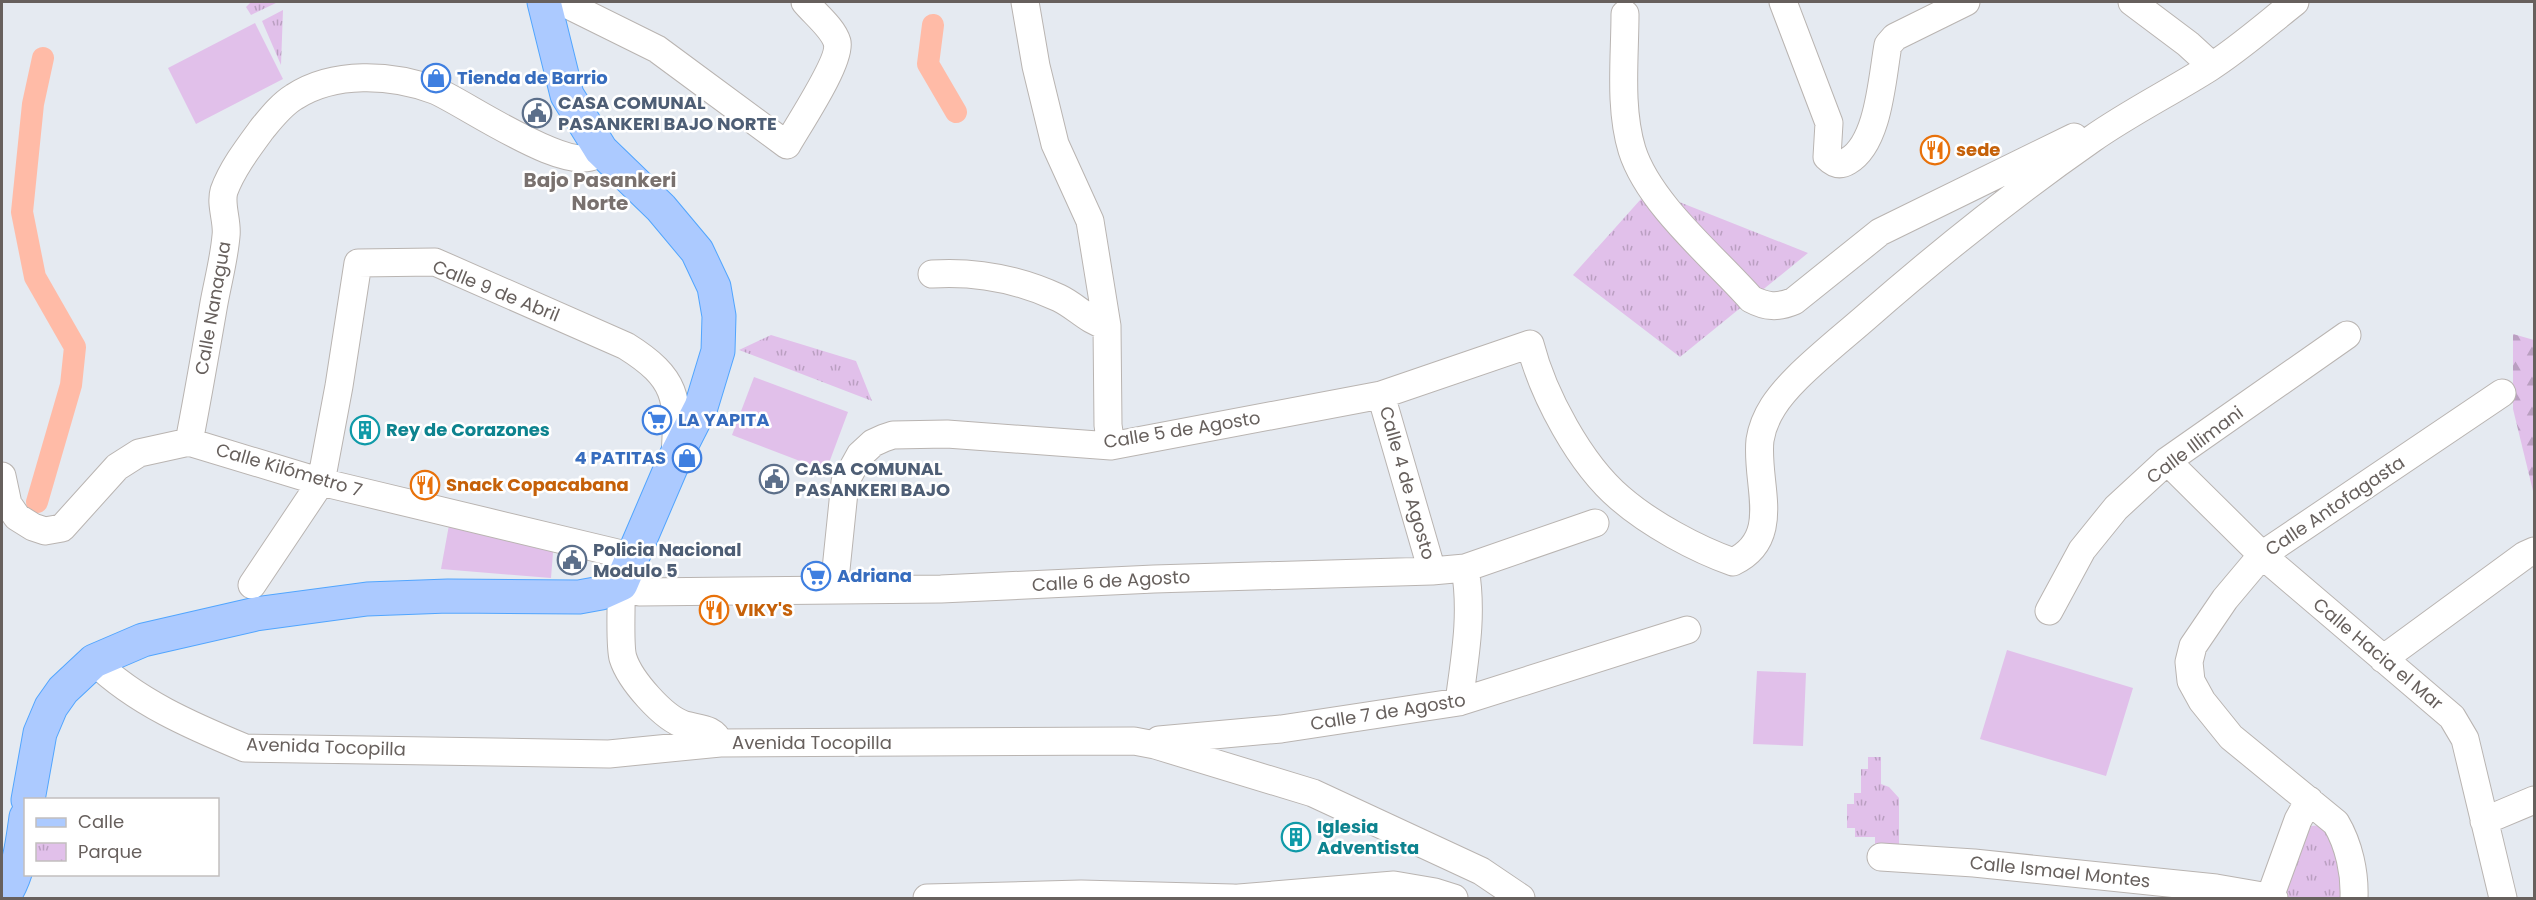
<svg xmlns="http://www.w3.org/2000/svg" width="2536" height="900" font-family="Poppins,sans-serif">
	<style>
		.green { fill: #e1c0ea }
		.forest { fill: url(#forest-firs) }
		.park { fill: url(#park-tufts) }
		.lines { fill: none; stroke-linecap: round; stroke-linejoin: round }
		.canal { stroke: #ffbba7; stroke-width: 22 }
		.minor-casing { stroke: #b9b4b1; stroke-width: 29 }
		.major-casing { stroke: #51a5fe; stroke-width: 35 }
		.minor { stroke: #fff; stroke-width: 27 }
		.major { stroke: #accaff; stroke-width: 33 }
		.labels { text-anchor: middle; stroke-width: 5; stroke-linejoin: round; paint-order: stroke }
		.shop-label { font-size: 18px; font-weight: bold; fill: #366cbe; stroke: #fff; text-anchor: start }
		.service-label { font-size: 18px; font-weight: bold; fill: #4e5e75; stroke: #fff; text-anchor: start }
		.food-label { font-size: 18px; font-weight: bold; fill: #c56008; stroke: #fff; text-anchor: start }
		.street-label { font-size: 18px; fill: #67605d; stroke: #fff }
		.culture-label { font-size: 18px; font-weight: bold; fill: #0d838f; stroke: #fff; text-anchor: start }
		.neighbourhood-label { font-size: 20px; font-weight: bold; fill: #79716e; stroke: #fff }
	</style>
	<defs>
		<pattern id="forest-firs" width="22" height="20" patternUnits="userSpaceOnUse" patternTransform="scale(1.5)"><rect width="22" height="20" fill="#e1c0ea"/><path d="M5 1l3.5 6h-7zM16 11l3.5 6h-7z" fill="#ba9fc1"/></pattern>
		<pattern id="park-tufts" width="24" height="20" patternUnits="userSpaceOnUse" patternTransform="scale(1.5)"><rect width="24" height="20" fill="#e1c0ea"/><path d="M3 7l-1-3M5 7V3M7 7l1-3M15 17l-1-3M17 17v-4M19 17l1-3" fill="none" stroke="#ba9fc1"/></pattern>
	</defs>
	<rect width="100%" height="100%" fill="#e5eaf1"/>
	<path class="green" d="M255,23L283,79L196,124L168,68Z
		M754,377L848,412L826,471L732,435Z
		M453,503L555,527L551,578L441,569Z
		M2007,650L2133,688L2106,776L1980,739Z
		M1757,671L1806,673L1803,746L1753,744Z"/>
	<path class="forest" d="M2513,334L2534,340V495L2513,409Z"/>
	<path class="park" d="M251,2H278L251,15L246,7Z
		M283,10L281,65L262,21Z
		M1649,190L1808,253L1680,357L1573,275Z
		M771,335L856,361L872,401L739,350Z
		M1868,757H1881V784L1889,787L1899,798V855H1875V837H1855V828H1847V804H1854V793H1861V769H1868Z
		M2323,825L2339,839L2342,898H2284V881L2311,826Z"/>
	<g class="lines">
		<path class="canal" d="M933,25L928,64L956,112
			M37,502L71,385L75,347L35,277L22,212L33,104L43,58"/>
		<g class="minor-casing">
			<path id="minor" d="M562,2L657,49L787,145C797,127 842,60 837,42C833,28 814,13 805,2
				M1025,2L1036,66L1055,144L1090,221L1107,326L1108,425L1111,446
				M1783,2L1829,123L1827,157C1834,164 1840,166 1848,161C1879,143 1882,78 1888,45L1895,37L1966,2
				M2132,2L2188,44L2212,66
				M1625,14C1625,58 1619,107 1632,150C1649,204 1714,257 1751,299C1766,307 1778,308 1794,301L1880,232L2074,137
				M932,274C978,271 1018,279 1059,298C1076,306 1088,321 1107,326
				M1381,395L1432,571
				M189,442C198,396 206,349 214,303C218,281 224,259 226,236C228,222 220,205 224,191C232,169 248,148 262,129C271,118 281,105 294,97C334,71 391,74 434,90C463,101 578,184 601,150
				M2167,461L2262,555L2452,717L2465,739L2503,898
				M2,476L8,504L17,517L33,527L45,531L62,528L117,467L139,453L189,442L321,482L634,557
				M252,585L321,482L339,386L358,263L435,262L626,346C677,378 679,398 675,455
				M834,589L845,482L860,455L873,443L884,438L893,435L947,434L1111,446L1381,395L1530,344C1543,395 1580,464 1620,498C1650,524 1696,549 1733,562C1784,538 1755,483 1760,440C1764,415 1779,396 1797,378C1818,357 1842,338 1865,318C1937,255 2013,194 2092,139C2129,113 2171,92 2209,68C2239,49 2267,24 2295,2
				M2049,611L2082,550L2116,508L2167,461L2347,335
				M2383,659L2525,555L2534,551
				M94,661C136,702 192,726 245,748L609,754L720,743L1134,741L1155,745L1313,793L1481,871L1521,898
				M1459,702C1465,657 1473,614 1465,568
				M1159,740L1281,729L1459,702L1687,630
				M720,743C713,727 699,729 685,725C663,718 630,680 623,658C619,645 622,600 621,584L639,592L941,589L1154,579L1432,571L1465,568L1595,523
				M2484,821L2534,800
				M1881,857L1974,863L2216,888L2274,898
				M2270,897L2298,820L2309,800
				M927,898L1081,894L1233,898
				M1239,898L1394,885L1435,892L1454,898
				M2354,898C2355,873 2349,845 2336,823L2231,737L2202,701L2191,681L2189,662L2193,646L2225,599L2262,555L2502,393"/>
		</g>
		<g class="major-casing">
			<path id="major" d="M28,800L40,733L51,707L63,690L94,661L143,640L256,614L367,599L448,596L579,597L601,593L621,584L675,458L701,407L718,351L719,316L714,287L697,251L661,208L601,150L567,95L544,2
				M3,898C19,873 22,846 26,817"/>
		</g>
		<use href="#minor" class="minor"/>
		<use href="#major" class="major"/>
	</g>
	<defs>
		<g id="shop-ring" transform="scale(1.5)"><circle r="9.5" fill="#fff" stroke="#3f7fe0" stroke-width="1.5"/><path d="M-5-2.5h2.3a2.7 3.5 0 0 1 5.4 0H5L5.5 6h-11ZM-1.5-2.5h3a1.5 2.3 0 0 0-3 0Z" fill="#3f7fe0"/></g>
		<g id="civic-ring" transform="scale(1.5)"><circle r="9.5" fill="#fff" stroke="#5c6f8a" stroke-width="1.5"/><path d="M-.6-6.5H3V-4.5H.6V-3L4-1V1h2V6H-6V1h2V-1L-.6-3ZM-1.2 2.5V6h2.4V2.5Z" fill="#5c6f8a"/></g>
		<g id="restaurant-ring" transform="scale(1.5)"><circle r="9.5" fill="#fff" stroke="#e8710a" stroke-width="1.5"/><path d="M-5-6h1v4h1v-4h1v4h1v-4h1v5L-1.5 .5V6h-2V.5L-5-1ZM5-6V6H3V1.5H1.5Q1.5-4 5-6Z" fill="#e8710a"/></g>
		<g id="supermarket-ring" transform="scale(1.5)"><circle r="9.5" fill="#fff" stroke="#3f7fe0" stroke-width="1.5"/><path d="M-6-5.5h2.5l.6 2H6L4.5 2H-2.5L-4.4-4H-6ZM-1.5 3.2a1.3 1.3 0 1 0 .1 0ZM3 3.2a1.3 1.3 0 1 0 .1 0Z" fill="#3f7fe0"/></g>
		<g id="building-ring" transform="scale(1.5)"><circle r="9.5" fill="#fff" stroke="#0f9aa8" stroke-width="1.5"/><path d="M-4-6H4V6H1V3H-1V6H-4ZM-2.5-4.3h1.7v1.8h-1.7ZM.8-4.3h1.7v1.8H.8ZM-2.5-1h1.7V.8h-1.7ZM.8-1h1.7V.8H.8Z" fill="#0f9aa8"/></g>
	</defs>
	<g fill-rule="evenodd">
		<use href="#shop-ring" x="436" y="78"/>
		<use href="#civic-ring" x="537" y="113"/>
		<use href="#restaurant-ring" x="1935" y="150"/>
		<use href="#supermarket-ring" x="657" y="420"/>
		<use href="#building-ring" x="365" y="430"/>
		<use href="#shop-ring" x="687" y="458"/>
		<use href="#civic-ring" x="774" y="479"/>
		<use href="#restaurant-ring" x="425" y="485"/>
		<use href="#civic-ring" x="572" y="560"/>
		<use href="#supermarket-ring" x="816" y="576"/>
		<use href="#restaurant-ring" x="714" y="610"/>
		<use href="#building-ring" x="1296" y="837"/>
	</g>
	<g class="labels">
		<g class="shop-label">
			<text x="457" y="84">Tienda de Barrio</text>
			<text x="678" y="426">LA YAPITA</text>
			<text x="666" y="464" text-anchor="end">4 PATITAS</text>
			<text x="837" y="582">Adriana</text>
		</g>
		<g class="service-label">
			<text x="558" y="109">CASA COMUNAL<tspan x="558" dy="21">PASANKERI BAJO NORTE</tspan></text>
			<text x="795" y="475">CASA COMUNAL<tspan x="795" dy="21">PASANKERI BAJO</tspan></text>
			<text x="593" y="556">Policia Nacional<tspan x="593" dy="21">Modulo 5</tspan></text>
		</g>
		<g class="food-label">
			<text x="1956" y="156">sede</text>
			<text x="446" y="491">Snack Copacabana</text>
			<text x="735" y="616">VIKY'S</text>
		</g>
		<g class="street-label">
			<text transform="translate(496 291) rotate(22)" y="6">Calle 9 de Abril</text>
			<text transform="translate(213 308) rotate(-80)" y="6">Calle Nanagua</text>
			<text transform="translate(1182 430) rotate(-9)" y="6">Calle 5 de Agosto</text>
			<text transform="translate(2195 445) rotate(-37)" y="6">Calle Illimani</text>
			<text transform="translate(289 470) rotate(16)" y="6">Calle Kilómetro 7</text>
			<text transform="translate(1407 483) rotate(74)" y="6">Calle 4 de Agosto</text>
			<text transform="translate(2335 506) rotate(-34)" y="6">Calle Antofagasta</text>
			<text transform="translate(1111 581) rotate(-3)" y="6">Calle 6 de Agosto</text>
			<text transform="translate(2378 654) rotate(40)" y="6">Calle Hacia el Mar</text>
			<text transform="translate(1388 712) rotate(-9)" y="6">Calle 7 de Agosto</text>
			<text x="812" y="749">Avenida Tocopilla</text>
			<text transform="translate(326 747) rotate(2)" y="6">Avenida Tocopilla</text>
			<text transform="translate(2060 872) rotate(6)" y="6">Calle Ismael Montes</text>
		</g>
		<g class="culture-label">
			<text x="386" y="436">Rey de Corazones</text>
			<text x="1317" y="833">Iglesia<tspan x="1317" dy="21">Adventista</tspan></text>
		</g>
		<g class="neighbourhood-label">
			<text x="600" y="187">Bajo Pasankeri<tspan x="600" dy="23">Norte</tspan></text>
		</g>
	</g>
	<rect width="2536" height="900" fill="none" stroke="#67605d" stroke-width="6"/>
	<rect x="24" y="798" width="195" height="78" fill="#ffffff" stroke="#c2bfbe" stroke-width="1.5"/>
	<rect x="36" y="818" width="30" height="9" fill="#accaff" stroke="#c2bfbe" stroke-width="1.5"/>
	<text x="78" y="828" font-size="18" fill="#67605d">Calle</text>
	<rect x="36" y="843" width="30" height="18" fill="url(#park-tufts)" stroke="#c2bfbe" stroke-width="1.5"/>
	<text x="78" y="858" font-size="18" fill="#67605d">Parque</text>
</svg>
